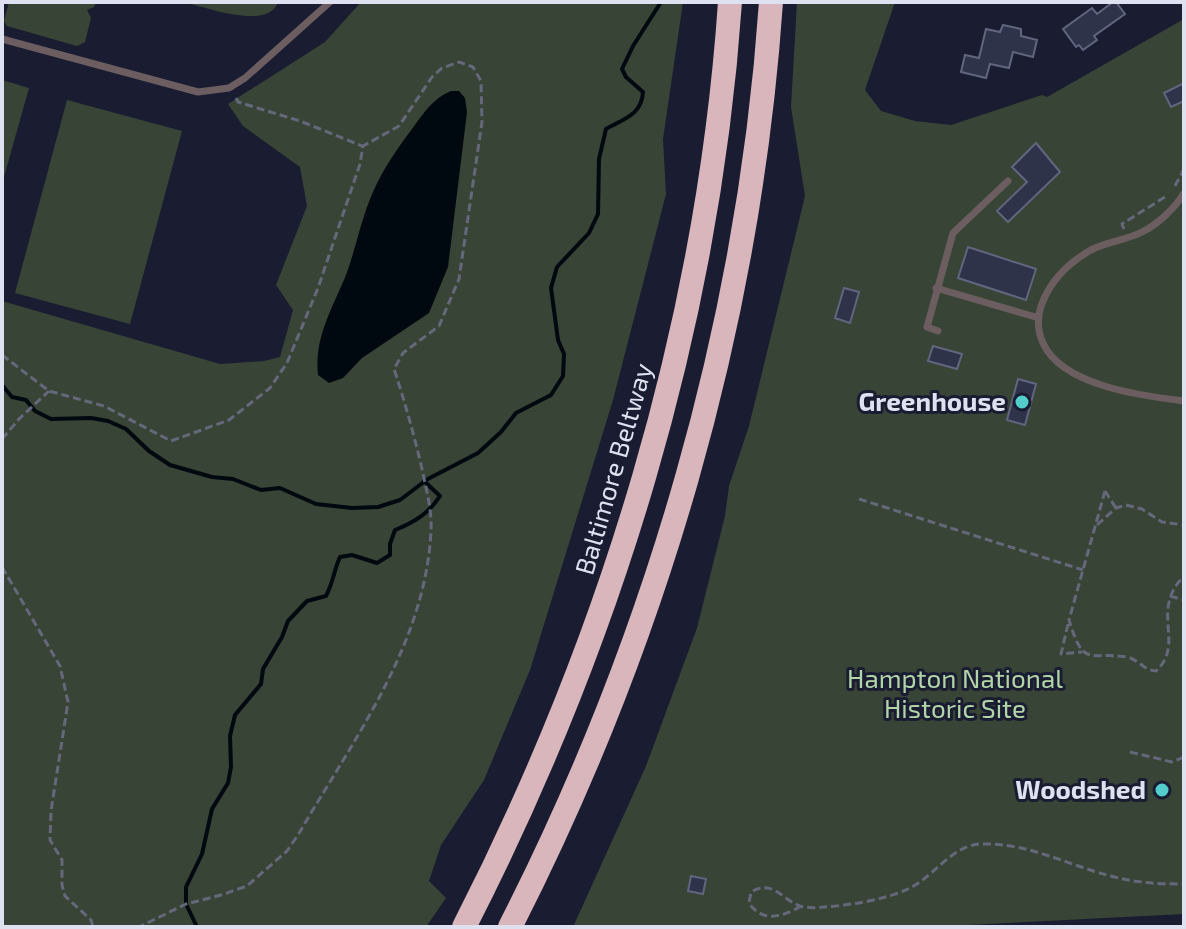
<svg xmlns="http://www.w3.org/2000/svg" width="1186" height="929" font-family="'Exo 2',sans-serif">
	<style>
		.green { fill: #384435 }
		.water { fill: #000910 }
		.lines { fill: none; stroke-linecap: round; stroke-linejoin: round }
		.stream { stroke: #000910; stroke-width: 4 }
		.building { fill: #2f3349; stroke: #61657f; stroke-width: 2 }
		.path { stroke: #65687b; stroke-width: 3; stroke-dasharray: 8 4; stroke-linecap: butt }
		.service { stroke: #6c5d60; stroke-width: 7 }
		.motorway { stroke: #d9b5bc; stroke-width: 24 }
		.poi-dot { fill: #52cdcc; stroke: #1a1d32; stroke-width: 3 }
		.labels { text-anchor: middle; stroke-width: 6; stroke-linejoin: round; paint-order: stroke }
		.poi-label { font-size: 26px; font-weight: bold; fill: #dee1f0; stroke: #1a1d32; text-anchor: end }
		.street-label { font-size: 26px; fill: #dee1f0; stroke: #1a1d32 }
		.park-label { font-size: 26px; fill: #b2d5a7; stroke: #1a1d32 }
	</style>
	<rect width="100%" height="100%" fill="#1a1d32"/>
	<path class="green" d="M9,2H96L94,7L87,10L91,18L85,42L77,46L7,26L4,21Z
		M183,2H278C268,31 206,7 183,2Z
		M361,2H683L663,139L666,194L613,400L530,670L484,780L441,845L429,881L446,898L426,927H2V301L220,364L264,361L280,357L293,310L276,285L307,206L300,167L243,126L228,104L325,42Z
		M797,2H895L865,90L881,111L915,121L951,125L1042,95L1047,97L1184,19V914L929,927H573L646,766L697,628L725,516L729,486L749,426L805,196L791,107Z
		M2,80L29,88L2,184Z
		M67,100L182,131L130,324L15,293Z"/>
	<path class="water" d="M451,91H459L465,98L467,112L448,267L429,313L362,358L343,378L329,383L318,375C314,338 332,309 346,275C356,248 361,219 373,192C383,169 397,149 412,129C423,114 433,98 451,91Z"/>
	<g class="lines">
		<path class="stream" d="M2,385L12,397L26,400L35,411L51,419L91,418L108,421L126,429L149,451L170,465L212,477L233,479L261,490L280,488L316,504L352,508L378,507L400,500L425,481
			M197,927L186,904V887L202,854L212,809L228,783L231,767L230,736L235,715L261,684L263,669L282,637L288,621L307,601L326,596C333,583 334,570 340,557L352,555L377,563L390,555V544L395,530C415,522 429,513 440,496L424,481L478,453L501,432L516,413L551,395L563,376L564,354L558,340L551,288L557,267L589,233L598,214L599,159L606,129C623,119 642,115 643,92L626,77L622,69L633,46L661,2"/>
	</g>
	<path class="building" d="M1113,2H1116L1125,14L1094,36L1097,40L1083,50L1079,45L1076,47L1063,29L1092,8L1097,14Z
		M1003,25L1021,29V36L1037,40L1033,57L1013,52L1009,68L990,64L986,78L961,72L965,55L979,58L986,29L1000,32Z
		M1184,83V101L1171,107L1164,93Z
		M1036,143L1060,172L1008,222L997,211L1027,182L1012,167Z
		M968,247L1036,269L1026,300L958,278Z
		M844,288L859,292L850,323L835,318Z
		M933,346L962,354L957,369L928,361Z
		M1018,379L1036,384L1025,425L1007,420Z
		M691,876L706,879L703,894L688,891Z"/>
	<g class="lines">
		<path class="path" d="M236,98L238,102L300,121L362,146
			M1175,186L1184,169
			M1124,229L1122,224L1168,195
			M2,355L49,391L104,406L171,441L229,420L270,388L287,363L318,288L360,164L363,146L399,126L432,77L442,68L459,62L473,67L481,81L482,122L459,279L439,326L403,353L394,369C405,402 414,435 422,469C426,489 432,509 431,530C426,644 353,740 298,835L287,851L247,886L221,895L186,904L139,927
			M2,439L20,418L49,391
			M1105,491L1069,620C1084,669 1089,651 1127,657C1138,659 1143,670 1156,671C1186,643 1149,611 1184,576
			M1105,491L1116,508
			M859,499L1083,570
			M1097,525L1116,508L1126,505L1142,509L1162,522L1184,525
			M2,567L60,666L68,702L51,811L50,840L62,860V885L65,896L91,920L93,927
			M1170,596L1184,600
			M1068,624L1061,654L1082,652
			M1130,752L1172,762L1184,757
			M801,906C783,917 762,923 749,903L751,892C773,879 781,899 800,906C806,908 817,908 824,907C851,905 884,900 908,889C934,877 951,846 980,844C1027,842 1067,865 1111,876C1135,883 1159,884 1184,884"/>
		<path class="service" d="M2,39L198,92L229,88L245,78L330,2
			M1184,193C1175,208 1159,223 1144,231C1128,240 1109,241 1093,249C1061,265 1026,306 1043,343C1062,386 1143,396 1184,401
			M936,288L1039,318
			M938,331L927,327L953,233L1008,181"/>
		<path class="motorway" d="M464,927C611,640 708,324 730,2
			M510,927C656,641 749,323 771,2"/>
	</g>
	<g class="poi-dot">
		<circle cx="1022" cy="402" r="8"/>
		<circle cx="1162" cy="790" r="8"/>
	</g>
	<g class="labels">
		<g class="poi-label">
			<text x="1006" y="411">Greenhouse</text>
			<text x="1146" y="799">Woodshed</text>
		</g>
		<g class="street-label">
			<text transform="translate(614 469) rotate(-74)" y="9">Baltimore Beltway</text>
		</g>
		<g class="park-label">
			<text x="955" y="688">Hampton National<tspan x="955" dy="30">Historic Site</tspan></text>
		</g>
	</g>
	<rect width="1186" height="929" fill="none" stroke="#dee1f0" stroke-width="8"/>
</svg>
